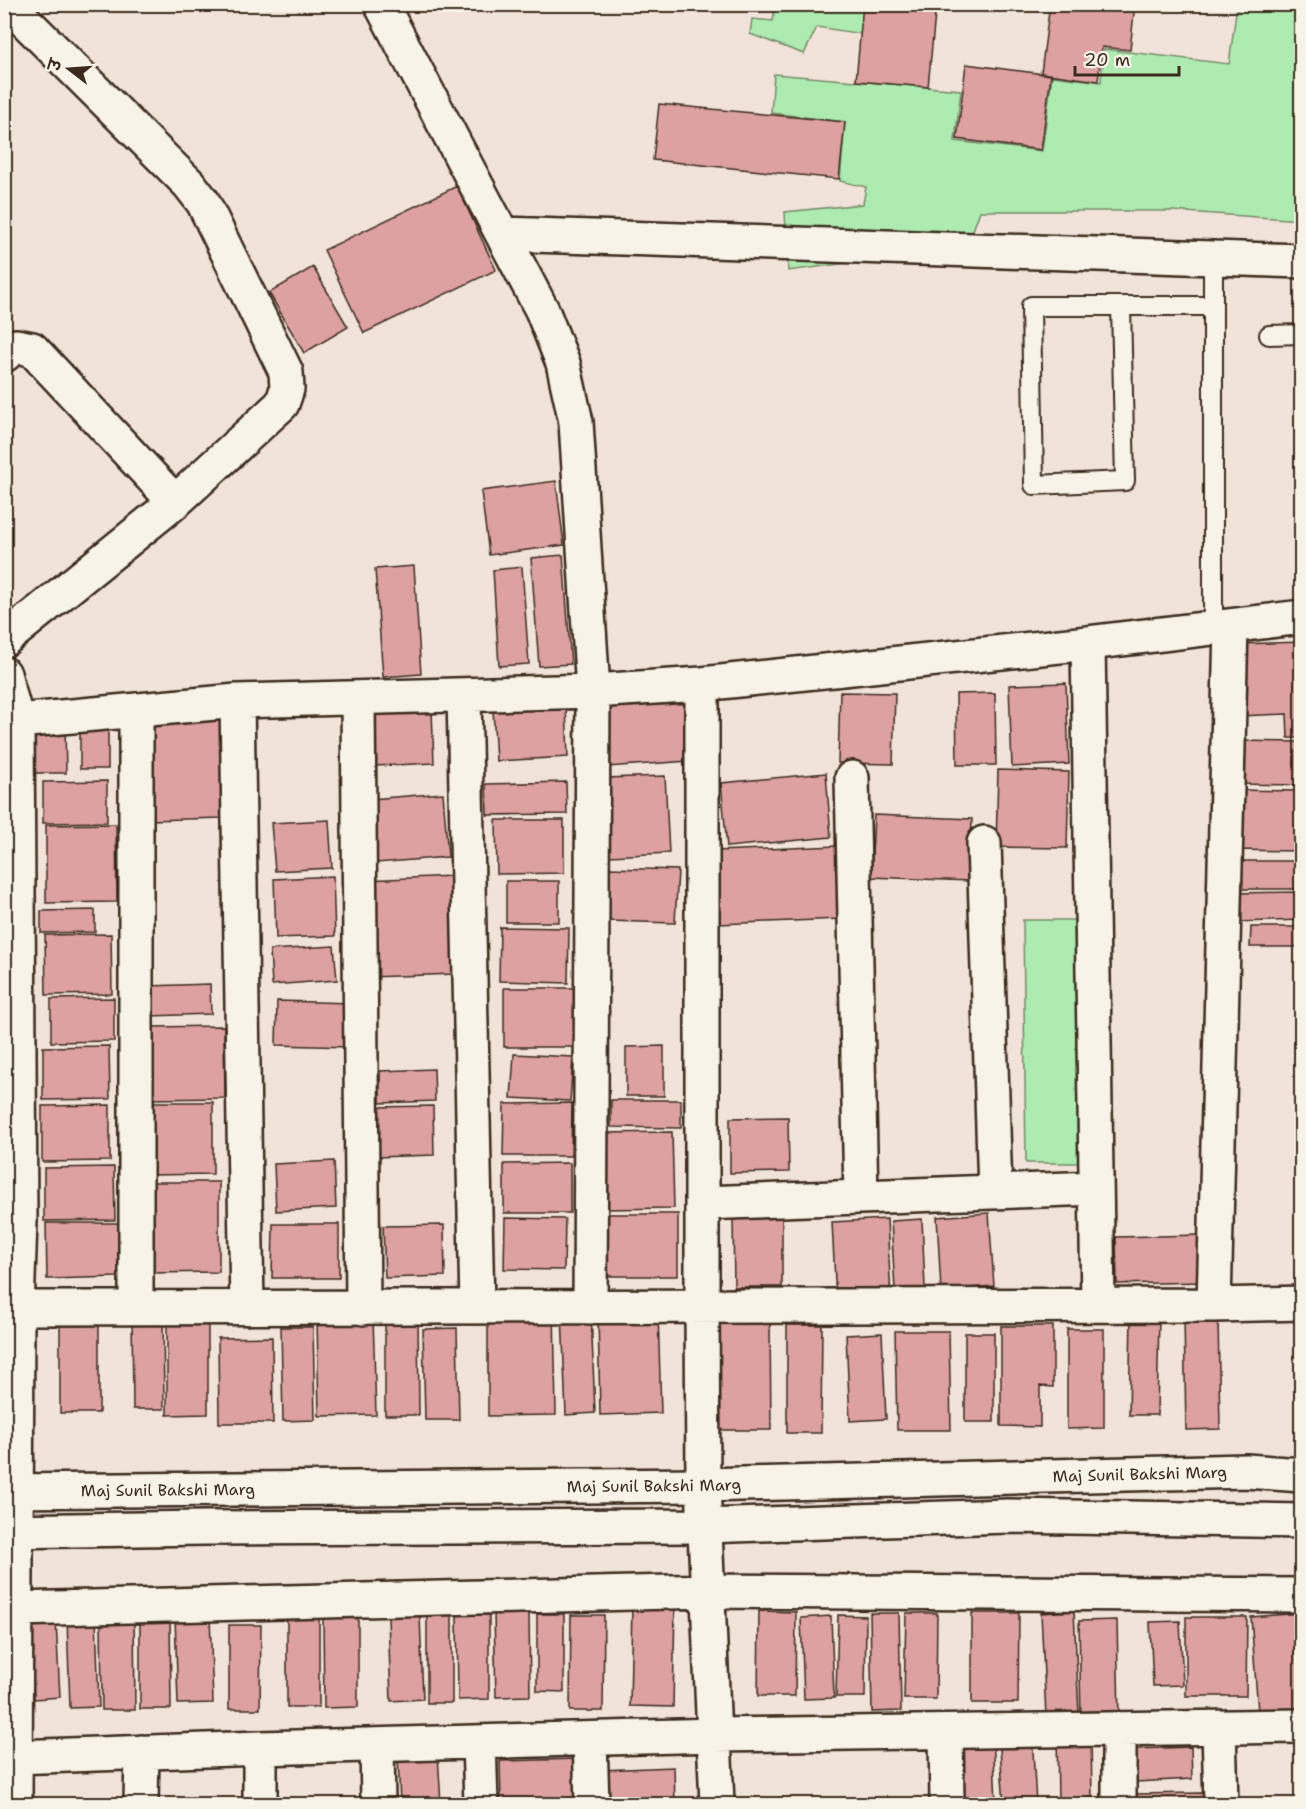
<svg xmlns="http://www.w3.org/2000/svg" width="1306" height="1809" font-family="'Shantell Sans','Playpen Sans Deva',sans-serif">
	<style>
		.green { fill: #aeebb1; stroke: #748a68; stroke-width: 1.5 }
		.building { fill: #dca1a0; stroke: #3b2a1e; stroke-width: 1.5 }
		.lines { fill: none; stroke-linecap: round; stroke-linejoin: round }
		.lane-casing { stroke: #3b2a1e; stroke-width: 22 }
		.street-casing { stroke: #3b2a1e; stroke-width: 38 }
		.secondary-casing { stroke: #3b2a1e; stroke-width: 38 }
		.lane { stroke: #f7f3e8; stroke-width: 18 }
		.street { stroke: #f7f3e8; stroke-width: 33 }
		.secondary { stroke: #f7f3e8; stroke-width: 33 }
		.labels { text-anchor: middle; stroke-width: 4.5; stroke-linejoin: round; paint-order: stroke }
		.street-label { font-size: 16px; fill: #3b2a1e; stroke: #f7f3e8 }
	</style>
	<rect width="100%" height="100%" fill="#f2e3da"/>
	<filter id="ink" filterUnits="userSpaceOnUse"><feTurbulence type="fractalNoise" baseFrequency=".0167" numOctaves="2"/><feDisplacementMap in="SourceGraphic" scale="12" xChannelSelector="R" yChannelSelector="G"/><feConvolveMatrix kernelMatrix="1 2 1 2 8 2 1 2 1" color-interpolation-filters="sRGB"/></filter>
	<g filter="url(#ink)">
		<path class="green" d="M775,5H864L862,34L817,27L804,54L750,34L752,19L773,21Z
			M1237,5H1301V220L1172,211H980L967,247L788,271L785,212L863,204L866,187L840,181L845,122L771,113L774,74L961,90L955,141L1042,151L1052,76L1101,82L1104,49L1229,64Z
			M1023,920H1080L1083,1163H1026Z"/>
		<path class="building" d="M863,4H936L928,87L856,81Z
			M1050,4H1135L1130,50L1102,47L1098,81L1041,73Z
			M966,64L1051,75L1041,150L957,139Z
			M659,104L845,122L839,179L653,160Z
			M457,186L496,270L364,333L324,250Z
			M313,267L348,327L304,353L269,293Z
			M556,481L564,545L489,555L481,491Z
			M563,555L571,664L539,666L531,558Z
			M414,566L421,674L383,677L375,569Z
			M522,567L529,664L499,666L493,570Z
			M1302,642V738H1288L1287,714L1239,716L1237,644Z
			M1066,683L1069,764L1012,767L1009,685Z
			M840,692L895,693L893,764L838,763Z
			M995,693L996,765H957L956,694Z
			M686,700L689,761L607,767L604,706Z
			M566,705L568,757L496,761L493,709Z
			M432,710L434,763L375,766L372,713Z
			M108,717V769H80V718Z
			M220,718L222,818L151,820L149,720Z
			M33,724H65L66,773H33Z
			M1238,741L1302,742V785L1237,784Z
			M998,770L1069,772L1067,848L996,847Z
			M826,773L831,837L727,847L721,783Z
			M665,776L669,853L609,856L605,778Z
			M107,781V822L43,823V782Z
			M566,782L567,814L487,815L486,784Z
			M1235,790L1302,791V851L1234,850Z
			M443,793L448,857L376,863L371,799Z
			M874,815L972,819L970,881L871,877Z
			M329,820L332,868L275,871L271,823Z
			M496,820H564V873L497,874Z
			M116,824L117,902L46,903V825Z
			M837,846L840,919L719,924L716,851Z
			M1240,861H1302V889H1240Z
			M609,868L678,870L675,923L607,921Z
			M333,876L335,936L276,938L274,879Z
			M453,876L456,974L369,977L366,880Z
			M506,881H559V922H506Z
			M1302,892V920L1235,922L1234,893Z
			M95,910V932L41,933V911Z
			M500,927L569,928L568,983L499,981Z
			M1251,927H1302V947H1250Z
			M111,934L112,994L46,995L45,935Z
			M334,946L337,980L272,985L270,950Z
			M210,984L211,1014L149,1016L148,986Z
			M504,988H574V1047H504Z
			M114,998V1041L51,1042V999Z
			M277,1001L352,1003L350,1047L276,1045Z
			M224,1026L225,1098L149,1099L148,1027Z
			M109,1046L110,1099L43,1100V1047Z
			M664,1046V1096H626V1047Z
			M514,1054L573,1057L570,1101L511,1098Z
			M434,1069L435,1101L380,1103V1071Z
			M611,1100H681V1128L611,1127Z
			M151,1102H213V1174L151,1175Z
			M572,1103L571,1156H503L504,1104Z
			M110,1105V1161L42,1162V1106Z
			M433,1106L434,1155L376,1157L374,1107Z
			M788,1117L789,1172L730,1173V1118Z
			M672,1132L674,1208L604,1209L603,1133Z
			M334,1161L336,1208L276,1211L274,1164Z
			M570,1163V1213H504V1164Z
			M114,1167L115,1220L44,1221V1168Z
			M150,1182H219V1272L150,1273Z
			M989,1213L994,1286L941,1290L937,1217Z
			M608,1214H678V1276H608Z
			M505,1218L565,1219L564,1270L504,1269Z
			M782,1218V1287H734L733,1219Z
			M887,1219L891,1298L836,1301L832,1222Z
			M922,1219L925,1288L895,1290L891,1221Z
			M46,1223H118L119,1277L47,1279Z
			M273,1224H339V1278H272Z
			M444,1225L445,1276L385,1278L383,1226Z
			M1200,1235L1201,1282L1117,1284L1116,1237Z
			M554,1309L556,1415L488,1416V1310Z
			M132,1311H163L164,1409H133Z
			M385,1311H418L419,1415H385Z
			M658,1311L661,1413L600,1415L598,1313Z
			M591,1312L595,1413L566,1415L562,1313Z
			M373,1317L376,1415L319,1416L317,1318Z
			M1131,1317H1159L1157,1415H1129Z
			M1184,1317H1218L1220,1429L1186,1430Z
			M60,1318H99V1413H60Z
			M167,1319H208V1414L167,1415Z
			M718,1323H770L771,1430H719Z
			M787,1325H822L821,1433H787Z
			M1001,1326H1053V1387L1040,1386V1427L1001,1426Z
			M281,1327H313L315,1420L283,1421Z
			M457,1328L459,1420H425L423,1329Z
			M1067,1329H1104V1428L1067,1429Z
			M895,1331H949L951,1430H897Z
			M882,1333L886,1419L850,1421L846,1335Z
			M965,1333H994V1422H965Z
			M272,1337L273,1423H219L218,1338Z
			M632,1603L675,1604L673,1707L630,1706Z
			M759,1611L796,1612L795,1696H758Z
			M1074,1611L1079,1715L1046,1716L1041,1613Z
			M494,1613H529L530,1696L496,1697Z
			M870,1613H899L901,1711L872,1712Z
			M906,1613H937L936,1699H904Z
			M972,1613H1019L1018,1703H972Z
			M1302,1613V1708L1258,1712L1251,1617Z
			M537,1614H564V1692L537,1691Z
			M101,1615H134L135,1710H102Z
			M210,1615L213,1703L178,1704L175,1617Z
			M427,1615H452V1703H427Z
			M457,1615H489V1699L458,1700Z
			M571,1615H604L603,1711H570Z
			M838,1615L866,1616L865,1697H836Z
			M420,1616L423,1699L391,1701L388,1617Z
			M831,1616L834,1698L804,1699L801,1618Z
			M96,1617L99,1707L70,1708L67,1618Z
			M170,1617L171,1709H140V1618Z
			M287,1617H319V1707H287Z
			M323,1617H358V1707L324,1708Z
			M1186,1617H1247L1246,1696H1186Z
			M1117,1620L1119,1719L1081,1720L1079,1621Z
			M56,1621L60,1697L34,1699L30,1622Z
			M1180,1621L1183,1685L1153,1686L1150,1622Z
			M229,1625H261L260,1709H229Z
			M1091,1731L1092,1804H1058L1057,1732Z
			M1032,1733L1036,1804H1004L999,1735Z
			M993,1734L996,1804H964L961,1735Z
			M1191,1747L1192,1779L1136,1782L1135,1749Z
			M438,1755L441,1804H400L398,1757Z
			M578,1759L579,1804H501L500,1761Z
			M674,1767L675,1804H601L600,1770Z
			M1203,1793V1804H1131V1794Z"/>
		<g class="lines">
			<g class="lane-casing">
				<path id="lane" d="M1121,306L1125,481L1034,485L1031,306H1213
					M1269,335L1302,334
					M1213,628V258"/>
			</g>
			<g class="street-casing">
				<path id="street" d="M381,4L542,310L563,363L576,422L593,691L590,1307
					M503,234L1302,261
					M4,355L16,346L32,349L175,502
					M4,640L175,502L282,404L287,389L286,372L203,202L189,184L8,4
					M1088,643L1098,1305
					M4,674L17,721L20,1221L17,1308L15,1804
					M702,684V1307L703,1485L717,1804
					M464,695L477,1307
					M358,698L363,1308
					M237,701L247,1308
					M4,730L17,721L237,701L593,691L702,684L1088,643L1302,617
					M852,778L861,1197
					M984,843L995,1192
					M703,1203L1096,1188
					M1214,1305L1231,626
					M136,1308V710
					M4,1312L17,1308L1214,1305L1302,1303
					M16,1609L708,1591L1302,1595
					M1219,1728L1221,1804
					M1119,1729V1804
					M946,1732L947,1804
					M590,1739L592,1804
					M479,1742L481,1804
					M377,1745L378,1804
					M260,1748V1804
					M15,1757L260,1748L715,1735L1302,1726
					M141,1804L142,1752"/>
			</g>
			<g class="secondary-casing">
				<g id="secondary">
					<path id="s1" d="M4,1491L703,1485L1246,1471L1302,1475"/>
					<path d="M4,1531L207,1528L705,1526L1008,1516L1302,1521"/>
				</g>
			</g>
			<use href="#lane" class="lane"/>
			<use href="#street" class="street"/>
			<use href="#secondary" class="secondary"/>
		</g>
	</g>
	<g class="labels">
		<g class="street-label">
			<text dy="6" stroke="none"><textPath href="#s1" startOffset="1136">Maj Sunil Bakshi Marg</textPath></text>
			<text dy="6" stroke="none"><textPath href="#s1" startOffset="650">Maj Sunil Bakshi Marg</textPath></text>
			<text dy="6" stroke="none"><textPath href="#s1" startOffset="164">Maj Sunil Bakshi Marg</textPath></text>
		</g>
	</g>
	<rect width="1306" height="1809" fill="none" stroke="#f7f3e8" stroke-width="24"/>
	<rect x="12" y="12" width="1282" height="1785" fill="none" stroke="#3b2a1e" stroke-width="2" filter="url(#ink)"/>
	<g transform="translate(69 69) rotate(287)" stroke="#f7f3e8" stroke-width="4.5" paint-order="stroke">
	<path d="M0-4.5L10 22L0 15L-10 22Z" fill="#3b2a1e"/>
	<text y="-9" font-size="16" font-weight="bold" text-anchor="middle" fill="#3b2a1e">उ</text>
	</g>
	<path d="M1075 66v9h104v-9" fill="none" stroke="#3b2a1e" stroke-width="3"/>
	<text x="1084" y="66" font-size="18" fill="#3b2a1e" stroke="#f7f3e8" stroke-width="4.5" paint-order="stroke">20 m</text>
</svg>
